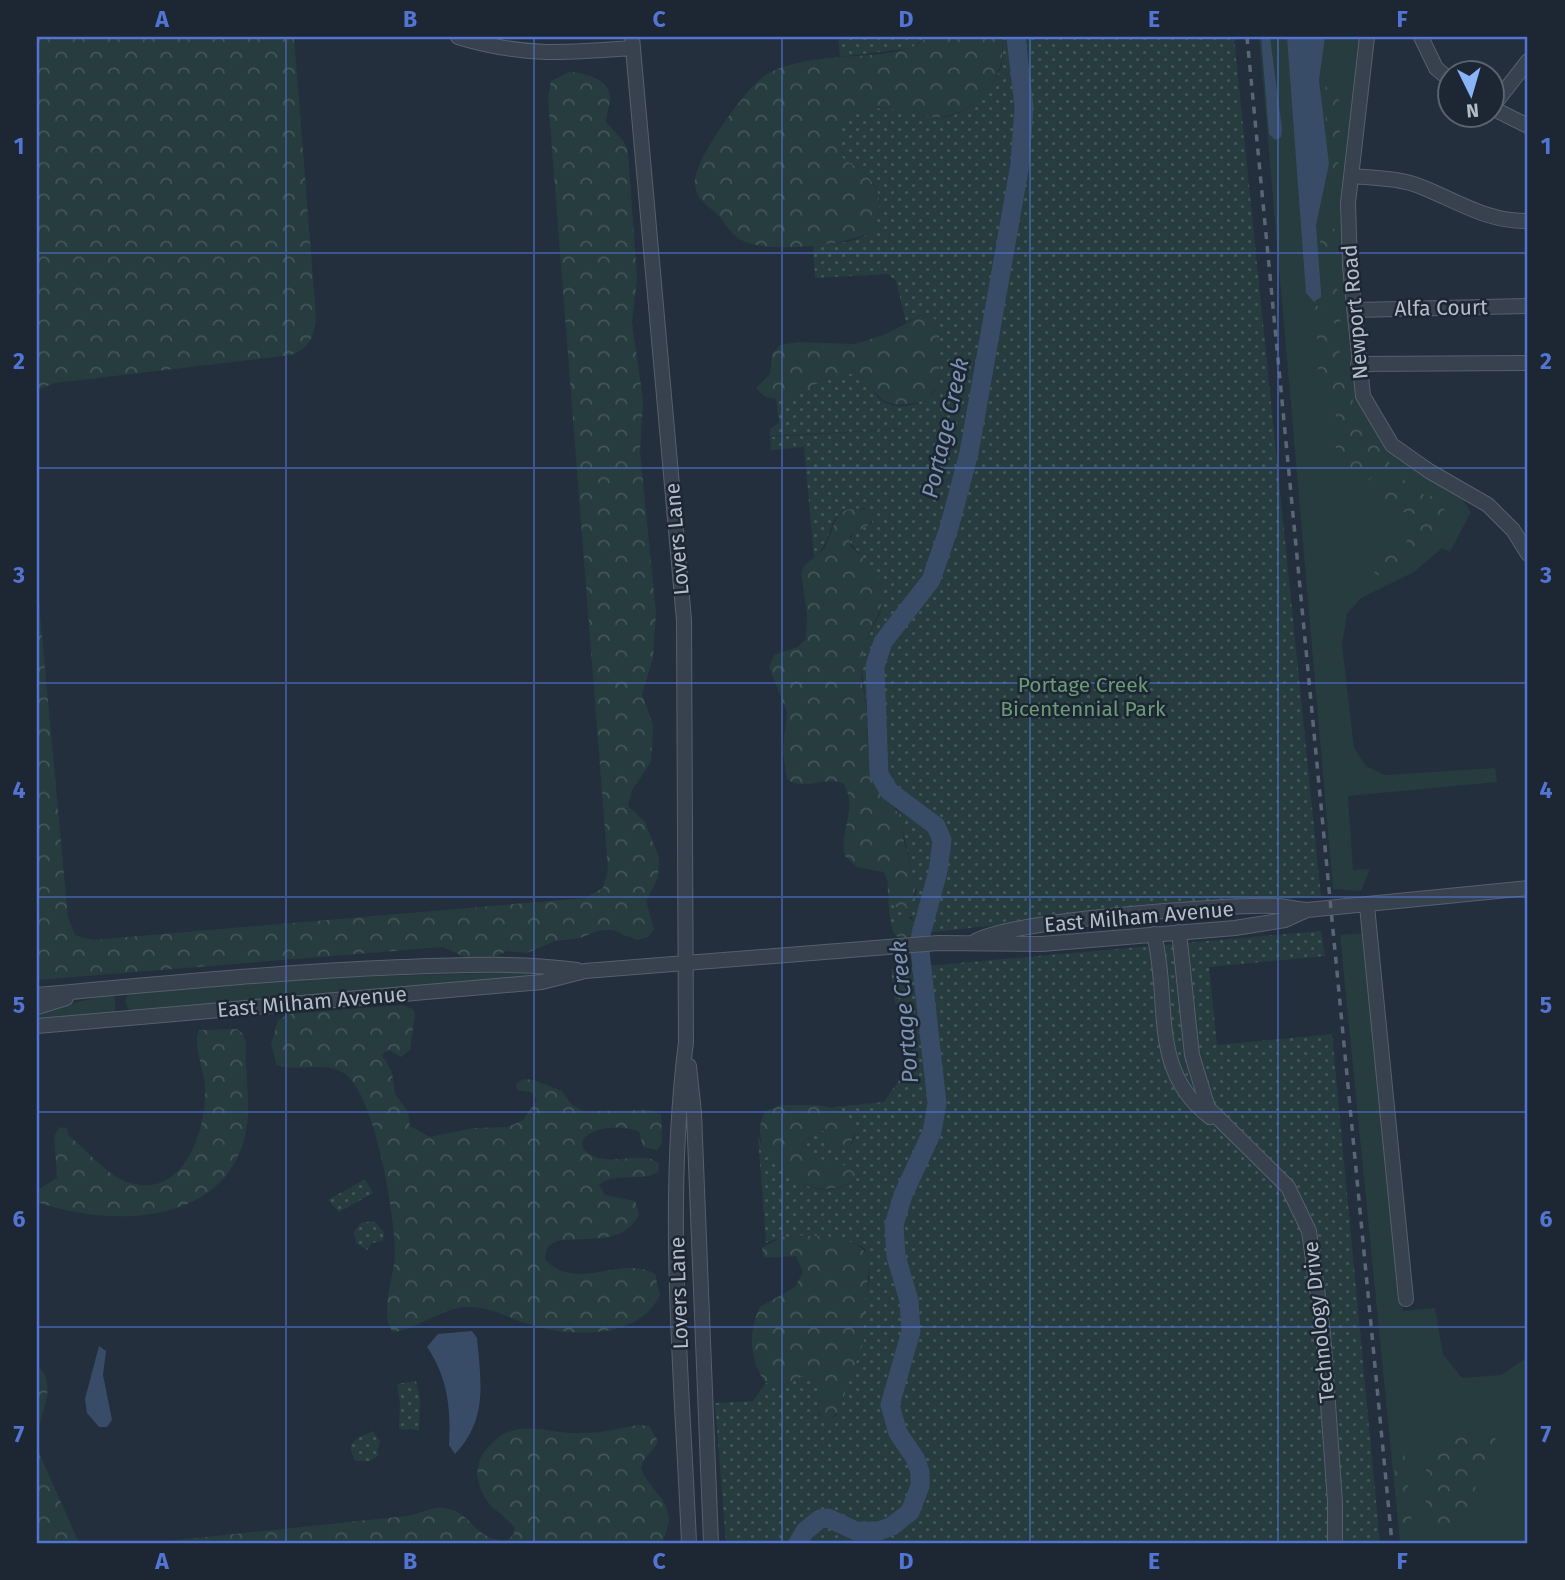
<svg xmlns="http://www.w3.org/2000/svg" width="1565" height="1580" font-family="'Fira Sans',sans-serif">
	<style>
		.grass { fill: #263c3f }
		.forest { fill: url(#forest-crowns) }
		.park { fill: url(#park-dots) }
		.water { fill: #394c67 }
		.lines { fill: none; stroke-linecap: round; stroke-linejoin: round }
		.river { stroke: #394c67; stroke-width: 19 }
		.minor-casing { stroke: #565f6c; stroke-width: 16 }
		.minor { stroke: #38414e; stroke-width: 14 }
		.rail { stroke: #5a6575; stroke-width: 3.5; stroke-dasharray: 7 7; stroke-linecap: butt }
		.grid { fill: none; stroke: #5274d3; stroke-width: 2; stroke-opacity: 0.55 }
		.labels { text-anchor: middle; stroke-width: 5; stroke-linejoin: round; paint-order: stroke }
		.street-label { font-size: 21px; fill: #b4bcc9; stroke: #1d2633 }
		.park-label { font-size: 21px; fill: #6b9a76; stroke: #1d2633 }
		.water-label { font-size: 23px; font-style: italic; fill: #7c92b1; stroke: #1d2633 }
		.neatline { fill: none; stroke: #5274d3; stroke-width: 2.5 }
		.grid-label { font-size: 23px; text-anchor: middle; font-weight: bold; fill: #5274d3 }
	</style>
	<defs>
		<pattern id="forest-crowns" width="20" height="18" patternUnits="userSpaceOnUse" patternTransform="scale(1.75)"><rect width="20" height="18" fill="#263c3f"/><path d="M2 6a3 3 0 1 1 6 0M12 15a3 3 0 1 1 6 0" fill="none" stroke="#435659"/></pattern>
		<pattern id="park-dots" width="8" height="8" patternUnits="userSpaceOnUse" patternTransform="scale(1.75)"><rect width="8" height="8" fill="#263c3f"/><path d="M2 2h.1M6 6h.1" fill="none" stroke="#435659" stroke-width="1.8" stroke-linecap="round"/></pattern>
	</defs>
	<rect width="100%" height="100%" fill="#242f3e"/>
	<path class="grass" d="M1259,37H1359L1341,213L1349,342L1357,392L1376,432L1399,459L1463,500L1471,512L1450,552L1442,548L1414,572L1361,598L1347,614L1342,645L1354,748L1366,766L1385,775L1495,768L1497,782L1348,796L1353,870L1370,869L1361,891L1333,889Z
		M1362,933L1403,1311L1435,1308L1443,1354L1462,1378L1501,1375L1528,1357V1543H1400L1340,935Z
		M529,972V976L134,1011L128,1009L125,1001L129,993L311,978Z
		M111,994L115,998V1012L37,1019V1012Z"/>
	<path class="forest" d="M37,37H294L316,317C314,337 310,348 291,355L55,383L37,390Z
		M926,37H1001C1010,74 977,116 938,117C919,117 898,110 878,107L858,168C880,184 886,208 872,231C848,246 766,254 741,240C730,234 725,222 716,213C706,204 696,199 695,184C694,160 738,101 755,84C796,42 900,69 926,37Z
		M569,72C584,73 610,78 610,98C610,106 606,113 606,122L624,142L628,152L637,278L632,322L643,400L640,451L656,613L653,658L642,694L653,725L651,762L632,790L628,806L645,822L659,858L658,878L646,901L654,930L648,937L637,940L613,930H600L580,938L555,941L527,953L507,951L492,958L469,959L443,947L37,980C37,935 42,892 37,848V582L68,918L75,935L92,940L585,898L603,888L608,869L548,98L551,81Z
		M1328,85L1333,87L1344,111L1339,135L1338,181L1331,202L1324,207L1322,203L1332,163L1323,98L1324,89Z
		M1326,219L1336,231L1331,263L1327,268L1321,263L1319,221Z
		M1332,285L1338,290L1341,327L1338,331L1326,306L1327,288Z
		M1312,305L1318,306C1341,336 1343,373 1355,407C1363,429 1377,445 1390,463L1388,471L1374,475L1362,487L1352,484L1342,472L1334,440L1336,412L1318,383V341L1311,323Z
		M922,315L935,319L941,345L938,387L923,402L898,405L884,401L874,392L816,384C799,395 771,409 756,388L770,374L772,354L780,345L799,342L855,344L884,335Z
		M1390,477H1401L1418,493L1438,498L1451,521C1446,534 1399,575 1384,577L1375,574L1372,562L1378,556L1403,552L1409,534L1422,519L1418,514C1400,513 1381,508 1378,488Z
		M850,508L870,510L874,518L868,526L850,536V546L869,563L881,580L883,604L865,642L861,677L868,716L867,744L874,775L900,816L904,842L916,884L912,904L901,909L891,905C885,894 891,884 884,872L857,867L845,856C839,831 858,809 844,784C827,775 803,792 787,779L783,751L787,712L769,667L774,655L798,647L806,639L807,614L801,573L804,566L825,548L838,514Z
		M892 927a11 11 0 1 1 22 0a11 11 0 1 1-22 0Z
		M402,1005L413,1009L415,1014L410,1050L401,1057L389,1050L382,1055L392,1072L395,1094L408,1112L410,1126L430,1137L473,1128L508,1127L523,1120L537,1100L531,1092L517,1090L516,1084L523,1079L534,1080L562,1091L571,1104L583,1111L651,1110L661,1114L662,1143L657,1150L643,1147L639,1132C624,1124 590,1126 582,1141L583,1149C607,1172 642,1147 659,1164L658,1172C641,1183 616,1171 599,1185L605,1195L635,1201L639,1214C625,1246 586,1236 557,1241C548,1245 545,1249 545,1259C575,1294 621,1254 655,1274L660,1295C639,1339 575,1337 534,1326C511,1320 492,1306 467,1307C442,1307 405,1336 392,1331C379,1310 395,1276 395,1252C395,1215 375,1095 345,1074C325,1060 298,1073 277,1065L271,1045L278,1020L289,1014Z
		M237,1029L243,1034L246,1043C244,1074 253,1109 244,1140C219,1228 106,1226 37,1202L39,1189L57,1178L54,1136L60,1127L67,1129L68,1135C86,1149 105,1174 127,1182C183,1202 207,1130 205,1088C205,1070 192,1047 199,1030Z
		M781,1105C807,1106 847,1099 855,1131L849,1149L836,1150L824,1131L808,1138V1148L857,1169V1178C813,1214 738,1151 766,1111Z
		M783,1236C811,1237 856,1229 869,1259L864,1341L841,1410L828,1420L823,1419L817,1409L821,1396L794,1380L781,1387L766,1383C749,1361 748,1332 760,1307L795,1287L803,1272L796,1256L764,1258L762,1248Z
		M37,1369L42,1370C55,1391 41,1412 37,1434Z
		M638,1425L649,1426L658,1441C654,1452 642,1457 641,1468C653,1499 681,1500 662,1543H148L407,1516C419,1514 433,1506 445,1508C473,1512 475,1543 508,1540L514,1534V1527C504,1514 489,1509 482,1492C475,1478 476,1463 485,1451C515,1413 543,1435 584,1433C602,1433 621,1428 638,1425Z
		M1482,1431L1492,1433C1506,1451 1486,1462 1475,1474C1473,1484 1478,1492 1477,1502C1475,1519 1451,1546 1434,1539C1424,1522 1424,1474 1428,1455L1450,1437Z
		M37,1436L40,1455L79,1543H37Z
		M1396,1446L1404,1450L1414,1543H1402L1393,1452Z"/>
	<path class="park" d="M838,37H926L911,48L840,57Z
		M1001,37H1234L1321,896L1137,909L908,935L914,926L912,917H901L891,926L888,900L896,908L908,907L917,892L898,810L878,784L867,744L868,716L861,665L865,642L881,612V580L849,541L854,533L872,523L873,514L864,508L843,510C827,522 833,542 814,557L804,447L771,450L770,437L904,429L770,436V429L779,423L776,398C808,399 828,366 861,376C869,381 871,391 878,398C896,414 926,405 938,387L941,345L935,319L922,315L906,322L896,281L888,274L815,278L813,244C838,243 876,245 879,212C881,200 878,189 871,180C863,169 850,165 841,156C837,142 838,132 848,121C879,91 916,124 951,116C967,112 984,96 993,83C1003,68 1005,54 1001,37Z
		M1321,931L1325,956L1209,967L1217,1045L1332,1034L1380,1543H726L715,1403L753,1401L766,1383L781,1387L807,1374L815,1377L823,1389L817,1409L819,1415L828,1420L837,1415L864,1341V1306L870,1278L865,1249C847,1234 787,1231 766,1243L758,1137C776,1172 819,1209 857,1178V1169C840,1162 812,1164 806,1143L812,1134L824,1131L836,1150L849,1149C863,1131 849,1115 833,1107L884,1102L913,1060L909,1014L895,1003L891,969Z
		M365,1179L373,1193L339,1212L328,1200Z
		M374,1221L384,1232L383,1241L372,1243L367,1250L356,1243L354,1231L361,1223Z
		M416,1381L420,1399L419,1430L399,1429L400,1404L397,1384Z
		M373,1431L380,1442L377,1451L379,1455L370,1461H356C342,1442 360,1437 373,1431Z"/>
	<path class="water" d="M1261,37H1270L1282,129L1281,137L1275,140L1269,134Z
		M1287,37H1325L1319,80L1329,164L1316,225L1321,292V297L1314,302L1306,293Z
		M472,1331L477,1338C481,1383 488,1419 455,1454L449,1445C451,1409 448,1378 427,1347L438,1334Z
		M99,1346L106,1351L103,1375L112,1420L107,1427H99L87,1413L85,1399Z"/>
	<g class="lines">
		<path class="river" d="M798,1543L805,1531L820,1519L828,1518L856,1531H879L892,1526L910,1512L920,1486V1472L915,1458L898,1433L890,1405L911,1331L909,1301L896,1256L894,1225L903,1195L932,1132L937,1103L919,942L938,871L942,840L936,826L889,791L879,774L875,666L883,642L931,580L949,528L969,453L1020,164L1024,107L1016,37"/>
		<g class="minor-casing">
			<path id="minor" d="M458,37C524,57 565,53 633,48
				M632,37L684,620L686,1042C665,1208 682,1377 689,1543
				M1367,37L1348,203L1350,266L1363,396L1392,445L1429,471L1488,505L1513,530L1528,554
				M1421,37L1436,68L1450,80
				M1492,107L1528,61
				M1492,108L1528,126
				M1353,176C1377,178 1402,178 1424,188C1459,202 1488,222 1528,221
				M1355,310L1528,306
				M1358,364L1528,363
				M1367,906L1406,1299
				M1179,932L1192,1055L1208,1108L1288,1187L1309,1231L1323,1333L1335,1502V1543
				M1154,934C1171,1001 1148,1070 1210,1117
				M974,942C1008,920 1227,904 1275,906C1285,906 1296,909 1307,910L1528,888
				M37,995C158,984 280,972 402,967C460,965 520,962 577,970
				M37,1007L66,998
				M37,1026L542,982L585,971L938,943L1042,944L1235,928L1285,920L1307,910
				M689,1066L694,1113L711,1543"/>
		</g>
		<use href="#minor" class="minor"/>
		<path class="rail" d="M1247,37L1392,1543"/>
	</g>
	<path class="grid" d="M286,37V1543M534,37V1543M782,37V1543M1030,37V1543M1278,37V1543M37,253H1528M37,468H1528M37,683H1528M37,897H1528M37,1112H1528M37,1327H1528"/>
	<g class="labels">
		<g class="street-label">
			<text transform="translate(1441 308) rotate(-1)" y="7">Alfa Court</text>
			<text transform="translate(1355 312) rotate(-95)" y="7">Newport Road</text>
			<text transform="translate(677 539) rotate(-95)" y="7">Lovers Lane</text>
			<text transform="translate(1139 917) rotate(-5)" y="7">East Milham Avenue</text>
			<text transform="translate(312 1002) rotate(-5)" y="7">East Milham Avenue</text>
			<text transform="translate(679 1293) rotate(-92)" y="7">Lovers Lane</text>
			<text transform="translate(1319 1322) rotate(-96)" y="7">Technology Drive</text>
		</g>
		<g class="park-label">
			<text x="1083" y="692">Portage Creek<tspan x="1083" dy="24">Bicentennial Park</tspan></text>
		</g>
		<g class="water-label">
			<text transform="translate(945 428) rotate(-77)" y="8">Portage Creek</text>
			<text transform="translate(904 1012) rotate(-95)" y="8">Portage Creek</text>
		</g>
	</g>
	<rect width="1565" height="1580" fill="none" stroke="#1d2633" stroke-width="77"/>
	<g transform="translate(1471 94) rotate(175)"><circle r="33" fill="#1d2633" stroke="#59626f" stroke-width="2"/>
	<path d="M0-5L12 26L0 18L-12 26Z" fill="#8ab4f8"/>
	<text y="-10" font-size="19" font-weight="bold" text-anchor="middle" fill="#b4bcc9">N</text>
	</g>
	<rect x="38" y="38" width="1488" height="1504" class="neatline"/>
	<g class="grid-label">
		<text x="162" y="27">A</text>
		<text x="410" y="27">B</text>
		<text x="659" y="27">C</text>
		<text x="906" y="27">D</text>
		<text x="1154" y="27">E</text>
		<text x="1402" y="27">F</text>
		<text x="19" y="154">1</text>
		<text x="1546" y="154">1</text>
		<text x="19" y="369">2</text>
		<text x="1546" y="369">2</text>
		<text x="19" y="583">3</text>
		<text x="1546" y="583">3</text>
		<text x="19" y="798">4</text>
		<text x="1546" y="798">4</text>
		<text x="19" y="1013">5</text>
		<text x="1546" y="1013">5</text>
		<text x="19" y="1227">6</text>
		<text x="1546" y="1227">6</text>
		<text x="19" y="1442">7</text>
		<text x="1546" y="1442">7</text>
		<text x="162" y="1569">A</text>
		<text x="410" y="1569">B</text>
		<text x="659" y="1569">C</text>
		<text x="906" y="1569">D</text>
		<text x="1154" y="1569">E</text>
		<text x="1402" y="1569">F</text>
	</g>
</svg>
